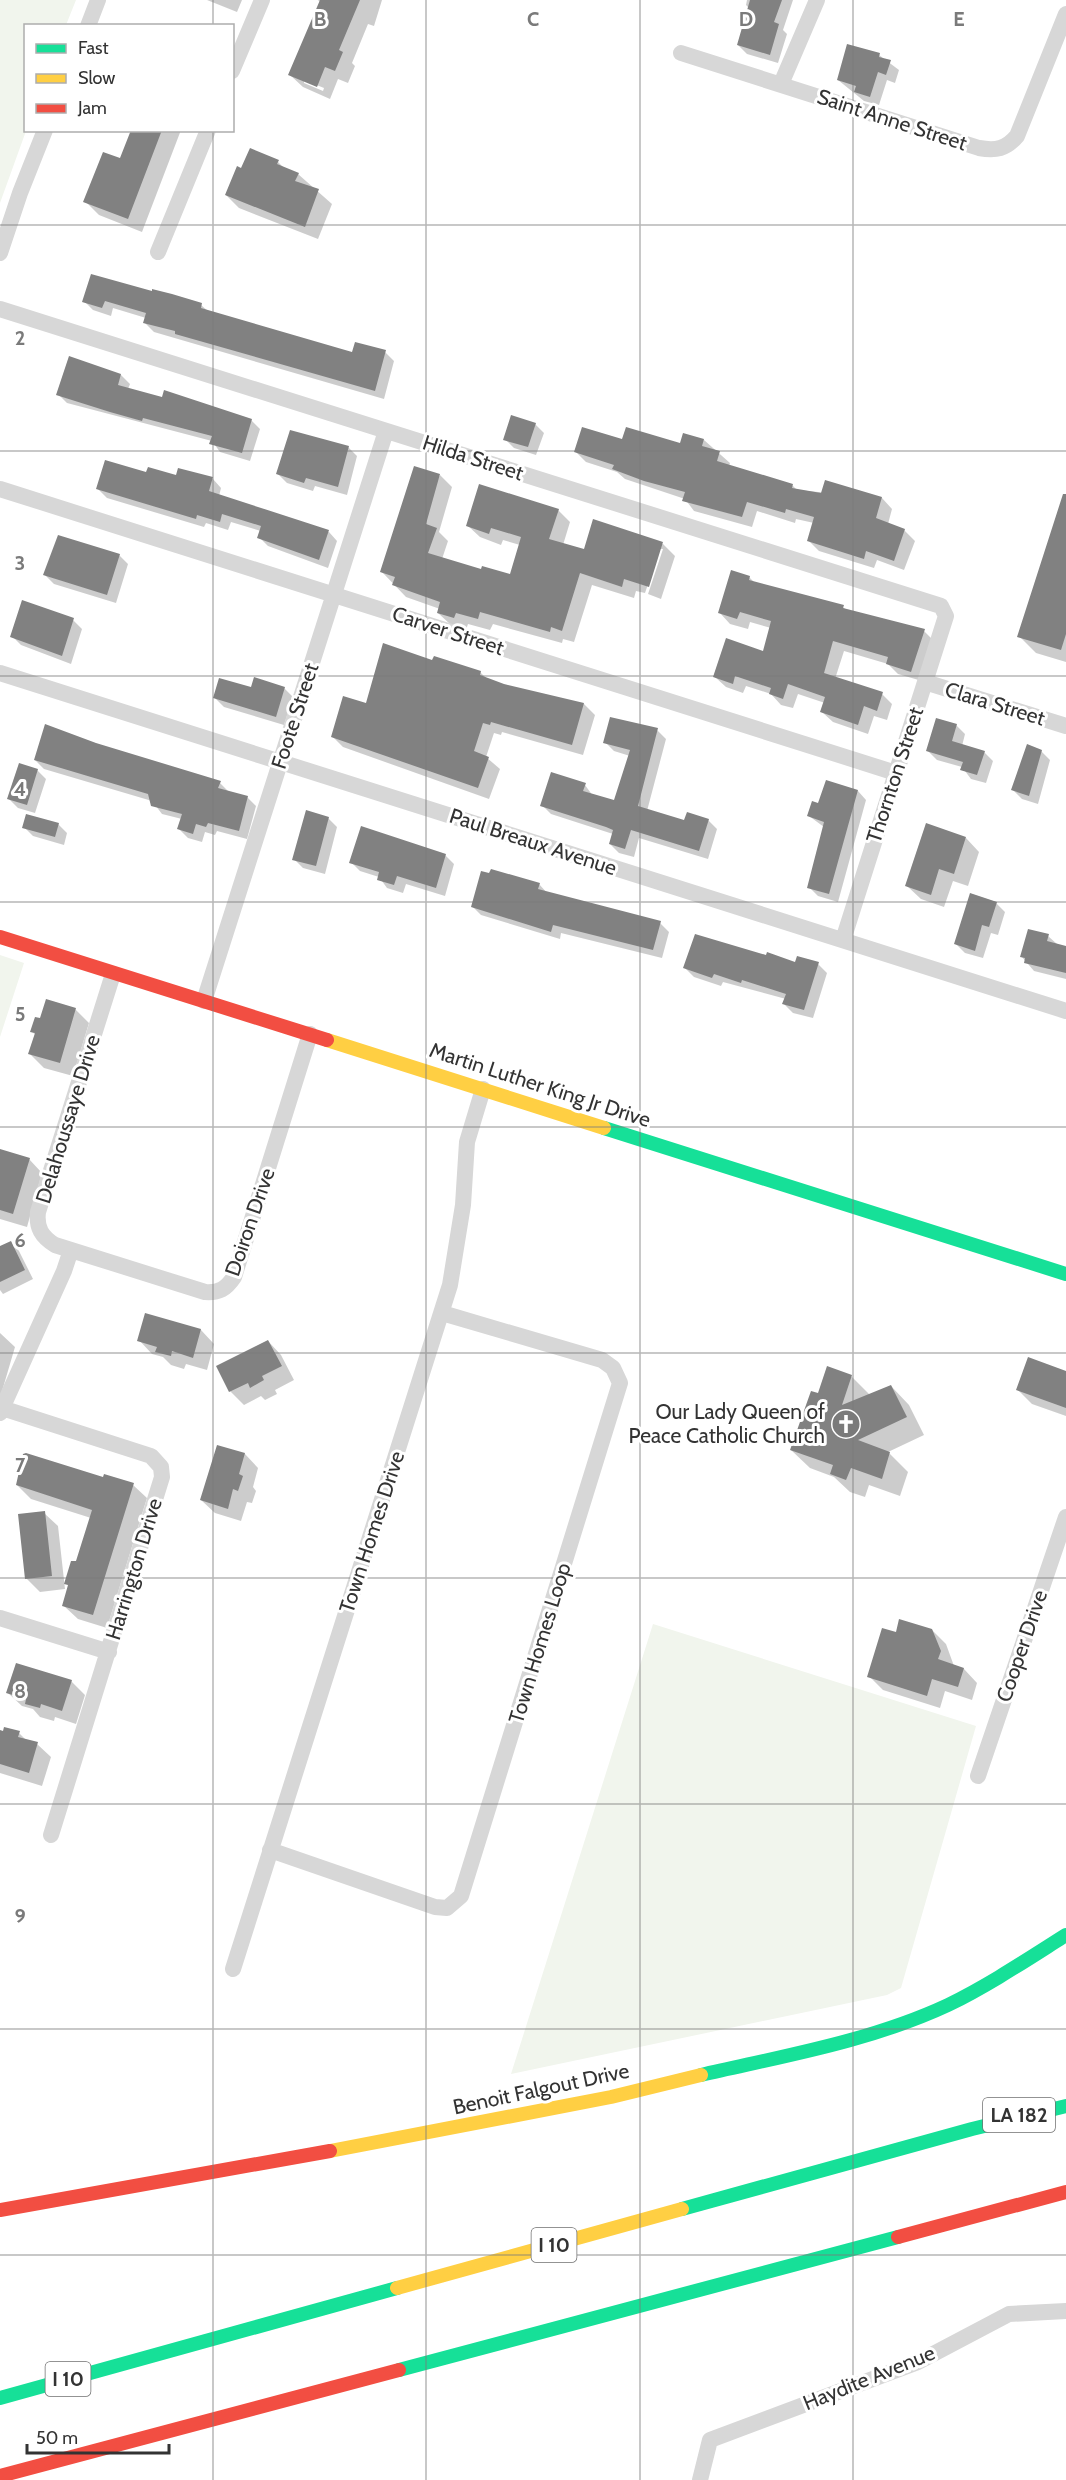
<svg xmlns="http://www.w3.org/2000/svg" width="1066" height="2480" font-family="Cabin,sans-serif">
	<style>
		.green { fill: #f1f5ed }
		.shadow { fill: #0003; fill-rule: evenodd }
		.building { fill: #818181 }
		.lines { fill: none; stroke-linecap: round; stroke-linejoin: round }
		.street { stroke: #d7d7d7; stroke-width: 16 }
		.fast { stroke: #16e098; stroke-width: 14 }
		.slow { stroke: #ffcf43; stroke-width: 14 }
		.jam { stroke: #f24e42; stroke-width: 14 }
		.grid { fill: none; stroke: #7a7a7a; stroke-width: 1.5; stroke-opacity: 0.55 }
		.labels { text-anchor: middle; stroke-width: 6; stroke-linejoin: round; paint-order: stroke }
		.shield { fill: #fff; stroke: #707070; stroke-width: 1.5 }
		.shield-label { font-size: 20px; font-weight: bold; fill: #333 }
		.street-label { font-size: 21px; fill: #333; stroke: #fff }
		.poi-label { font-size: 21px; fill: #333; stroke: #fff; text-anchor: end }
		.grid-label { font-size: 20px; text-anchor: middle; font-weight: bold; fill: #7a7a7a; stroke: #fff; stroke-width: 6; stroke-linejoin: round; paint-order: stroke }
	</style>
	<rect width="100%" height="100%" fill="#fff"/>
	<path class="green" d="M0,0H76L66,25L26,26V131L0,203Z
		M0,955L24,963L0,1037Z
		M653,1624L976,1726L901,1988L887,1995L511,2074Z"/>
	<path class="shadow" d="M207,0H242L237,12Z
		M318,0H382L374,26L368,24L352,63L355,66L348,83L338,79L330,99L303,87L290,75L320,2ZM304,80L324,88L323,91L304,83Z
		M747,0H793L783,30L787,34L778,63L747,54L738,45L749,8L746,5Z
		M879,55L899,70L895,83L887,80L879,105L864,101L838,80Z
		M133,130H181L142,232L99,215L85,201L121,160Z
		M278,162L285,169L298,174L332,204L318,239L239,208L226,195L242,170Z
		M92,276L201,305L209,312L353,354L385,352L394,361L384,399L154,332L145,323L146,318L113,308L111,316L93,310L84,301Z
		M121,375L130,384L128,389L251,420L260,429L250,461L220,452L212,441L67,403L58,394Z
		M535,424L544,433L536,455L514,448L505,439Z
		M704,440L730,463L729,466L793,486L797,490L882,498L892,509L888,524L904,530L915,541L904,570L877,560L874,568L819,551L809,541L814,523L796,519L795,523L757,511L752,527L694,511L685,499L625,479L617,472L586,462L576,452L623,441L681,445Z
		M348,447L357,456L347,495L315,486L313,491L287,483L278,474Z
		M147,474L213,479L221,488L219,496L329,532L337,541L328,568L268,546L259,537L261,531L231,522L228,530L206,523L204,527L107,498L98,489Z
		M440,475L452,487L439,532L448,541L442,559L482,571L511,576L520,545L503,540L501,545L480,537L467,525L558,510L570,522L563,545L585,551L663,544L675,556L661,599L648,594L663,549H660L645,593L636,591L634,598L592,585L574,642L563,639L562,643L493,624L490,630L468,624L466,630L451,625L438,613L440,609L406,597L382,572Z
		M1066,504V662L1036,653L1019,636Z
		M119,555L128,564L116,603L54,584L45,575Z
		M749,577L755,583L843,607L847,611L924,631L934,641L922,681L898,674L888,664L844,651L835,679L882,694L892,704L887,720L874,716L868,734L833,722L822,712L825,703L798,694L793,708L781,705L771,694L746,686L743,693L726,687L715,677L764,653L771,628L750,622L748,629L730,624L720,613Z
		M73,620L82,629L71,664L21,645L12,636Z
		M433,661L480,672L487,679L503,685L584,704L595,715L583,755L502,732L501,735L494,733L486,757L500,769L489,799L343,747L332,736L367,705Z
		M284,688L293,697L284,725L224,707L215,698L252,689Z
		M956,725L965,734L962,746L984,752L993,761L986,783L971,779L962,767L937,760L928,751Z
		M657,730L666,739L647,811L685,822L708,820L717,829L708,859L639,838L634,857L619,853L610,844L613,834L551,814L542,805L585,785L593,796L615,802L630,756L614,751L605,742Z
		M95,745L220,783L229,792L247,797L256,806L247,839L217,831L215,835L205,832L202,842L188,838L179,829L182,819L162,814L152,801L44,769L35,760Z
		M1041,751L1050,760L1038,804L1022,799L1013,790Z
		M37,770L46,779L35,813L18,808L9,799Z
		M858,791L866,800L838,902L818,896L809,887L824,827L809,816L819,805Z
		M328,818L337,827L325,874L303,868L294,859Z
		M58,824L67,833L64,845L33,836L24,827Z
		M966,838L979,852L968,886L953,881L944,907L921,899L907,886Z
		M445,855L454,864L445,896L406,884L403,893L387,888L379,877L360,871L351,862Z
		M539,884L548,894L660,923L669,932L662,958L561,933L560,939L481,915L472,906Z
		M996,903L1005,912L998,935L991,933L983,958L965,953L956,944Z
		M1048,936L1057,944L1066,948V979L1034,971L1022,957Z
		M818,964L827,973L813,1018L793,1013L784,1004L786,999L723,982L721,986L694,977L685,968Z
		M75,1009L89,1023L73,1076L44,1068L30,1054L36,1035L32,1032L41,1020Z
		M0,1151L29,1159L42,1173L27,1227L0,1219Z
		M11,1242L19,1251L33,1279L3,1294L0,1290V1248Z
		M201,1330L214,1344L207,1370L186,1364L184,1369L171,1365L163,1357L152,1354L139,1340Z
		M0,1333L15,1347L0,1398Z
		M268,1341L281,1355L294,1380L275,1390L277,1394L265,1400L261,1396L244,1405L230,1391L218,1367Z
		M1066,1372V1416L1032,1404L1018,1390Z
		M851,1376L870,1395L891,1386L909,1405L924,1435L888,1452L908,1472L900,1496L869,1485L865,1497L850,1492L834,1477L810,1468L791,1450L819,1395Z
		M218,1446L245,1454L258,1468L253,1487L256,1491L252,1503L247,1502L241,1521L215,1513L201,1500Z
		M104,1479L133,1485L147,1498L107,1628L78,1619L64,1606L91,1518L31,1499L17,1485Z
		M44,1513L58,1526L65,1589L40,1592L26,1578Z
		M932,1630L946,1644L954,1666L964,1669L977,1683L972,1700L945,1691L940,1708L883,1690L869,1676L897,1634Z
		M71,1681L85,1695L76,1724L55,1717L54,1721L40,1717L33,1709L22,1706L8,1693Z
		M0,1732L19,1733L27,1741L37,1744L51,1757L42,1786L0,1773Z"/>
	<path class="building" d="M320,0H360L339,50L343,52L335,71L325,67L317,87L288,75Z
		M750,0H782L774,22L779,24L770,55L737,45Z
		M847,44L880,53L879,57L891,60L886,75L878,72L870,97L854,92L856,86L837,80Z
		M131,130H162L128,219L83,202L103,152L120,158Z
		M250,148L279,160L277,164L299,173L295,181L319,189L305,227L225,195L237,166L241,168Z
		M91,274L152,291V289L172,294L202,303L201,308L352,352L355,342L386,350L375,391L175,334V331L143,323L146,313L105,301L102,308L82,302Z
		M69,356L121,374L118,385L162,397L164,390L252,419L242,453L209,444L212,436L143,418L142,421L110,412L56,395Z
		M511,415L536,423L528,447L503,440Z
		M582,427L622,439L626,427L680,443L683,433L704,439L702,446L720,451L717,461L793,484L792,488L821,493L825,480L882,497L876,518L905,529L894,561L866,551L864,559L807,541L814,517L786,509L785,513L747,502L742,517L682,501L685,492L644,481L612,469L614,465L574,452Z
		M290,430L349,446L338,487L306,478L304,483L276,474Z
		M105,460L146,472L148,467L176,475L178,468L213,477L209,491L329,530L319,560L257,538L261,526L222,514L220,522L197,515L196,519L96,489Z
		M414,466L440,474L426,524L437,528L428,553L481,569L482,566L510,574L521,537L491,528L489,534L466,526L479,484L559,509L549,539L584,549L593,519L663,542L649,587L624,579L622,587L580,573L562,631L551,627L550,632L480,612L478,619L456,613L454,618L437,613L440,602L392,585L395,577L380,572Z
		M1063,494H1066V634L1061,650L1017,637Z
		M58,535L120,554L107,595L43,575Z
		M731,570L750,576L749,580L844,605L843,608L925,629L911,672L886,664L888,657L833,641L824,673L883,692L877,711L864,706L858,725L820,712L825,697L788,684L783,699L769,694L771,688L735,676L733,684L713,677L726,638L763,651L771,621L740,612L737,619L718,613Z
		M22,600L74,618L62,656L10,637Z
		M383,643L432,660L434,656L481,671L480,675L504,684L584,703L572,745L491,722L490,725L483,723L474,751L489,757L478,788L331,737L343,696L366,703Z
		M254,677L285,687L276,717L213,698L219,678L251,687Z
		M610,717L658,728L638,806L684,820L687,812L709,819L699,851L631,830L625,849L609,844L613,830L606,827L540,806L551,772L586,783L583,791L614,800L630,750L603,743Z
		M936,718L957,724L952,741L985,751L977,775L960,770L963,762L926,751Z
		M45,724L96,743L221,781L218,788L248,796L239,831L208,823L206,827L196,824L193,834L177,829L182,814L151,806L148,794L34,760Z
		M1027,744L1042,750L1029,796L1011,790Z
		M19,763L38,769L27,805L7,799Z
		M826,780L858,790L829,894L807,888L824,822L807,816L812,801L818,803Z
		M306,810L329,817L316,866L292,860Z
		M26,814L59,823L55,837L22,828Z
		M926,823L966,837L954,874L939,869L931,895L905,886Z
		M361,826L446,854L436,888L397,876L394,885L377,880L379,872L349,863Z
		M491,869L540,883L538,889L661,921L653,950L553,925L551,932L471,907L481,871L489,873Z
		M970,893L997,902L989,927L982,925L975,951L954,944Z
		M1028,929L1049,934L1047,941L1066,946V973L1024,963L1025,958L1020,957Z
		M695,934L766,955L767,952L795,962L797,956L819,962L804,1010L782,1004L786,994L742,980L741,983L714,974L712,978L683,968Z
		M46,999L76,1008L60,1063L28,1054L35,1033L30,1032L35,1017L40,1018Z
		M0,1149L30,1158L13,1214L0,1210Z
		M11,1241L25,1270L0,1282V1246Z
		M145,1313L201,1329L193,1358L172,1351L171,1356L155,1352L157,1347L137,1341Z
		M268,1340L282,1366L262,1376L264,1380L250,1388L248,1383L229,1392L216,1366Z
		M1028,1357L1066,1371V1408L1016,1390Z
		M827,1366L852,1375L842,1405L891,1385L907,1417L858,1440L890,1452L882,1479L851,1468L846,1480L830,1474L833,1465L790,1450L811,1391L818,1393Z
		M217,1445L245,1453L239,1474L243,1476L238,1491L233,1489L228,1509L200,1500Z
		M26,1453L103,1477L104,1474L134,1483L93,1615L62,1606L68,1585L64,1584L71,1561H76L92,1510L16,1485L23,1454Z
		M45,1511L52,1576L25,1579L18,1514Z
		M899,1619L932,1629L941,1651L938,1659L964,1668L958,1687L932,1679L927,1696L867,1677L882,1628L896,1632Z
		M16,1663L72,1680L62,1711L41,1704L40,1708L25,1704L26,1699L6,1693Z
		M4,1727L20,1731L18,1737L38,1742L29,1773L0,1764V1730L3,1731Z"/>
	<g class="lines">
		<path class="street" d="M88,26L98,0
			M681,53L979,148C996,151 1006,149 1017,136L1066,14
			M232,71L262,0
			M781,84L817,0
			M158,252L208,130
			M0,253L20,193L45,130
			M0,309L941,606L946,616L843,940
			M0,489L896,773
			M0,673L1066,1011
			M925,682L1066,726
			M113,974L38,1212C36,1228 42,1237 55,1245L205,1292C219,1293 226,1289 234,1277L310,1034
			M204,1001L386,431
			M2,1408L151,1456L161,1467L162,1477L51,1835
			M0,1413L64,1271L71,1250
			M0,1618L109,1652
			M978,1776L1066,1517
			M270,1850L435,1907L447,1908L461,1896L620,1383L613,1368L602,1360L442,1313
			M233,1969L450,1285L463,1205L467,1142L483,1089
			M700,2480L710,2440L918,2362L1009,2314L1066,2311"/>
		<path class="fast" d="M604,1128L1066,1274
			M701,2075C783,2056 871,2041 948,2005C989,1985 1028,1959 1066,1935
			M682,2209L972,2129L1066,2106
			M399,2370L898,2237
			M0,2398L397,2288"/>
		<path class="slow" d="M327,1040L604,1128
			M330,2151L611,2097L701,2075
			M397,2288L682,2209"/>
		<path class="jam" d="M0,937L327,1040
			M0,2210L330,2151
			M898,2237L1066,2192
			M0,2476L399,2370"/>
	</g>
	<path class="grid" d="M213,0V26M426,0V2480M640,0V2480M853,0V2480M213,130V2480M0,225H1066M0,451H1066M0,676H1066M0,902H1066M0,1127H1066M0,1353H1066M0,1578H1066M0,1804H1066M0,2029H1066M0,2255H1066"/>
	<defs>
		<g id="church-disc" transform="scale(1.5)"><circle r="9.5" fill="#7a7a7a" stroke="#fff"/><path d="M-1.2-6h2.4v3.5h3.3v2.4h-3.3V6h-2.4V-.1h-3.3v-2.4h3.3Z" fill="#fff"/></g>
	</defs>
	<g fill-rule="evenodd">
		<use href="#church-disc" x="846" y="1424"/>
	</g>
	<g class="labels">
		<g class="shield">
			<rect x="983" y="2098" width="72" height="34" rx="4.5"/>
			<rect x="531.5" y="2228" width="45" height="34" rx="4.5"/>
			<rect x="45.5" y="2362" width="45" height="34" rx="4.5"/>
		</g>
		<g class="shield-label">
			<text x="1019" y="2122">LA 182</text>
			<text x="554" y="2252">I 10</text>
			<text x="68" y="2386">I 10</text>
		</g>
		<g class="street-label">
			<text transform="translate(892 120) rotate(18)" y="7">Saint Anne Street</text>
			<text transform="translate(473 458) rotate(18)" y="7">Hilda Street</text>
			<text transform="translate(448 631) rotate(18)" y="7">Carver Street</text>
			<text transform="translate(995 704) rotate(17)" y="7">Clara Street</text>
			<text transform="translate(295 716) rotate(-72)" y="7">Foote Street</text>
			<text transform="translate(895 775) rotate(-72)" y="7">Thornton Street</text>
			<text transform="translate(533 842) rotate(18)" y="7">Paul Breaux Avenue</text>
			<text transform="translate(540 1085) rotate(18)" y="7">Martin Luther King Jr Drive</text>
			<text transform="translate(68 1119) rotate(-73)" y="7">Delahoussaye Drive</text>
			<text transform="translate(250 1222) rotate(-71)" y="7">Doiron Drive</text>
			<text transform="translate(372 1532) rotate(-72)" y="7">Town Homes Drive</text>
			<text transform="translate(134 1569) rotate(-73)" y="7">Harrington Drive</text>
			<text transform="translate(540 1643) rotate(-73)" y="7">Town Homes Loop</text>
			<text transform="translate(1022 1646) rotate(-71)" y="7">Cooper Drive</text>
			<text transform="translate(541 2089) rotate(-12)" y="7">Benoit Falgout Drive</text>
			<text transform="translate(869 2378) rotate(-22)" y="7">Haydite Avenue</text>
		</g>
		<g class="poi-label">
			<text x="825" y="1419">Our Lady Queen of<tspan x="825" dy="24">Peace Catholic Church</tspan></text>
		</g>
	</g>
	<g class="grid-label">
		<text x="320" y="26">B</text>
		<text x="533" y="26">C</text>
		<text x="746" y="26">D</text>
		<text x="959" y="26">E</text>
		<text x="20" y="345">2</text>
		<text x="20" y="570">3</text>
		<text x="20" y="796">4</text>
		<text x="20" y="1021">5</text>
		<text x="20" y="1247">6</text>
		<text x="20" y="1472">7</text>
		<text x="20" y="1698">8</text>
		<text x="20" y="1923">9</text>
	</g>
	<rect x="24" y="24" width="210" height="108" fill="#ffffff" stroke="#adadad" stroke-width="1.5"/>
	<rect x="36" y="44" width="30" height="9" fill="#16e098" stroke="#adadad" stroke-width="1.5"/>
	<text x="78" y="54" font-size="18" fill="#333333">Fast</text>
	<rect x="36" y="74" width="30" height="9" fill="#ffcf43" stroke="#adadad" stroke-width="1.5"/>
	<text x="78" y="84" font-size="18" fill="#333333">Slow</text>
	<rect x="36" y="104" width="30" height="9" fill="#f24e42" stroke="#adadad" stroke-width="1.5"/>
	<text x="78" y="114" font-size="18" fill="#333333">Jam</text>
	<path d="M27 2444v9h142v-9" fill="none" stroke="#333333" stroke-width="3"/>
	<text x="36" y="2444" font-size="18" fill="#333333" stroke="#ffffff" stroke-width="4.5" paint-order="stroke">50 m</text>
</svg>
